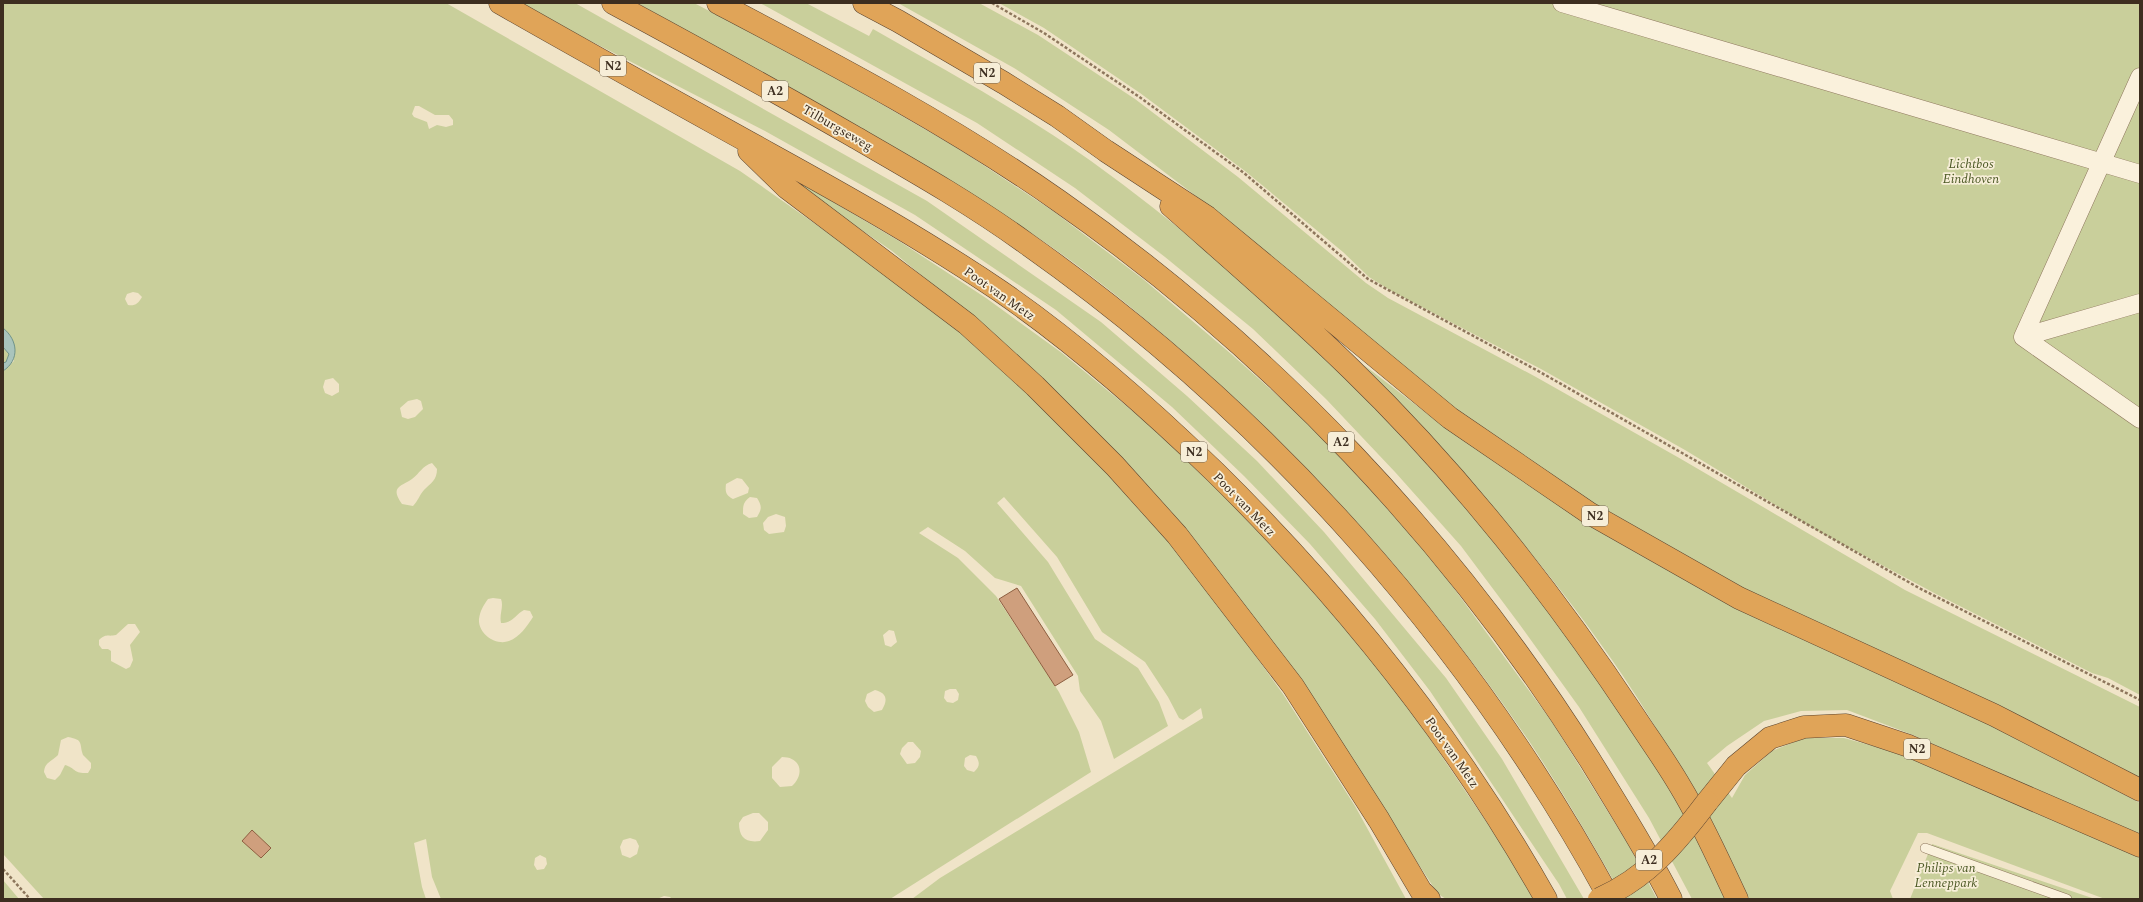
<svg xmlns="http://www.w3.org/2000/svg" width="2143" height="902" font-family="Spectral,serif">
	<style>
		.green { fill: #c9cf9b; fill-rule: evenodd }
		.water { fill: #a9c4bc; stroke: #6f938a }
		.building { fill: #cf9f7d; stroke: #8d5f41 }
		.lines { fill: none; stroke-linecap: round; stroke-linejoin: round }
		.lane-casing { stroke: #8d765c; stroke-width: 10 }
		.street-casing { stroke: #8d765c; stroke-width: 19 }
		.highway-casing { stroke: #5b4430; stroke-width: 23 }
		.path { stroke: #8d765c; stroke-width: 2.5; stroke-dasharray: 3 2; stroke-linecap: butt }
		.lane { stroke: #faf1dc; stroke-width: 9 }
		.street { stroke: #faf1dc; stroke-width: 18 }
		.highway { stroke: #e0a458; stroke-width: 22 }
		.highway-bridge-casing { stroke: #5b4430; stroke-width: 23; stroke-linecap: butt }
		.highway-bridge { stroke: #e0a458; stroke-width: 22 }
		.labels { text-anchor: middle; stroke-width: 3.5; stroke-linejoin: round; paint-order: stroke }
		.shield { fill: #f7eed8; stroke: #756857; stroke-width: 1 }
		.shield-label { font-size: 12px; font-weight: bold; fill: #3d2e20 }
		.street-label { font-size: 13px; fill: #3d2e20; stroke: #f7eed8 }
		.park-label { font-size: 13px; font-style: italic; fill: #4d5a26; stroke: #f7eed8 }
	</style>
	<rect width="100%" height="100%" fill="#f0e4c8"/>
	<path class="green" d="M3,3H446L740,171L905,287L960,331L1027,393L1108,473L1171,543L1227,616L1283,694L1355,806L1406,899H912L940,878L1203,718L1201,708L1183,720L1179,718L1168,697L1145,662L1102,632L1057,557L1004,497L997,503L1048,562L1095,639L1138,668L1159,702L1168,726L1114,759L1101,721L1080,691L1078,676L1021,586L995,578L965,551L928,527L919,533L958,558L996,596L1059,692L1079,732L1091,772L890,899H672L670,897L664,896L657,899H441L432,877L426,839L414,843L422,887L426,899H44L3,854V371L14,361L3,328ZM415,106H419L435,115H449L453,120V125L446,127L437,125L429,129L427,122L414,117L412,114ZM133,292L138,293L142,297C138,304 135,306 128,305L125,299L127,294ZM333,378L339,384V392L332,396L325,393L323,387L325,380ZM417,399L421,401L423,409L415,417L408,419L402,417L400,408L408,401ZM432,463L437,469C437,480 431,483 424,490C420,494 418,501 413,506L402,504C390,487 400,487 412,479C420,473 422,466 432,463ZM737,478L742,479L749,488L748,493L733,499C726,495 725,492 726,484ZM750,497L757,498C762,506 762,509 757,517L749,518L743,514C743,506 743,502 750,497ZM776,514L785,517L786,526L784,532L769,534L764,530L763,523L768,517ZM493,598L501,599C504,607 499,614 501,623C513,623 515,615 524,610L530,611L533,617C527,626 520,637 509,641C496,646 478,634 479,619C480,611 483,606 488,599ZM128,624H135L140,632L130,645L133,660L130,667L126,669L111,661V651L108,649H102L99,645V640C107,633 107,637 116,635ZM889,630L894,631L897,642L891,647L885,645L883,635ZM950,689H956L959,694L958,700L953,703L947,702L944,698L945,691ZM875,690C887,693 888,700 882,710L874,712L868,707L865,701L867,694ZM68,737C84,740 79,743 83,755L91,763V768L88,773C73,774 76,768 65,765L60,775L55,780L47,778L44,772C45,762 51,762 58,755L61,740ZM908,742H913L921,751L920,757L915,763L907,764L900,754L902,748ZM970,755L976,756C980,763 980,766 974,772L967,770L964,766L965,758ZM782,757C801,757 805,774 792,786L780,787L772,778V767ZM753,813H759L768,822V830L760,841C745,843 739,837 739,823L743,817ZM630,838L636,840L639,846L637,854L630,858L622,855L620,847L623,840ZM540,855L546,858L547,864L544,869L537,870L534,865L535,858Z
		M517,3H575L927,201L1101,322L1187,396L1257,461L1324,532L1446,678L1502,759L1584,899H1567L1559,884L1430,691L1375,619L1310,544L1244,476L1172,407L1056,310L915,215L765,131Z
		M637,3H694L812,64L959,149L1053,211L1143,279L1230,353L1305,420L1371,490L1436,564L1552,722L1628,844L1657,899H1624C1594,846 1563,792 1529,741C1427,592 1304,454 1166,337C1123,300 1078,264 1031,233C905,148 770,78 637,3Z
		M760,3H806L869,36L873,29C947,71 1022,112 1091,161C1274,293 1440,461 1572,644C1607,692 1642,742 1673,793C1693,827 1709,863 1726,899H1692L1649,818L1579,707L1520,625L1461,546L1395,472L1326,399L1253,329L1165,257L1075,188L977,123Z
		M898,3H979L1038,35L1135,99L1238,177L1366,283L1388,298L1536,377L1681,459L1905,590L2140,707V780L1743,589L1596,506L1457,411L1213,209L1109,130L1014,68Z
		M999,3H2140V695L2108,678L2092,673L1938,595L1818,531L1685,450L1541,369L1393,292L1369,277L1343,252L1245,171L1140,93L1044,28Z
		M750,153L899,241L986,298L1062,353L1152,427L1223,495L1289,563L1351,636L1407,705L1531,888L1535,899H1446L1438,894L1297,678L1242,602L1184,528L972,317L892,251Z
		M3,347L9,354L6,362L3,363Z
		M1364,365L1443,426L1988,724L2140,803V837L1913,735L1847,710L1801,711L1764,721L1727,746L1707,763L1732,798L1745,775L1772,751L1804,738H1844L1906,755L2140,857V899H2105L1927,833H1918L1890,891L1893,899H1748C1709,824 1671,747 1623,676C1548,565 1456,464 1364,365Z
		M1932,844L2095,899H1910Z
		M3,880L19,899H3Z"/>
	<path class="water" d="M3,328C18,340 20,360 3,371V363L6,362L9,354L3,347Z"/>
	<path class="building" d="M1017,588L1073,675L1055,686L999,599Z
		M252,830L271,848L261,858L242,841Z"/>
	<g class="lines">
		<g class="lane-casing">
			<path id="lane" d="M1925,848L2067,899"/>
		</g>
		<g class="street-casing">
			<path id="street" d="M1562,3L2140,174
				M2140,303L2023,337L2140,419
				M2023,337L2140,77"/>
		</g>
		<g class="highway-casing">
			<path id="highway" d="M500,3C589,54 680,104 770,154C848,197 926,241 1000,291C1077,344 1148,407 1215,472C1344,599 1457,741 1546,899
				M613,3C693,46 773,90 853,136C912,170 972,204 1027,244C1268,414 1469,640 1610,899
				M718,3C834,64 951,125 1059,201C1271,349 1453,542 1590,760C1618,806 1647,851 1671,899
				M864,3L898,21L1004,83L1057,116L1106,151L1207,217L1450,418L1589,513L1739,598L1994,715L2140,790
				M749,151L787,188L967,324L1035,386L1115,466L1177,535L1293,686L1379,820L1421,891L1429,899
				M1171,206C1232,260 1294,313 1352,370C1459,474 1553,593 1635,717C1650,740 1666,762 1680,786C1702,822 1719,861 1737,899
				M1707,802L1736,766L1770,738L1804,727L1846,725L1909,746L2140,846"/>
		</g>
		<path class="path" d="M992,3L1044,33L1138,96L1244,173L1368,279L1540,372L1919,588L2140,700
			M3,869L30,899"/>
		<use href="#lane" class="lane"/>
		<use href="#street" class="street"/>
		<use href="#highway" class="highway"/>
		<g class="highway-bridge-casing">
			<path id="highway-bridge" d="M1599,899C1647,878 1676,843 1707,802"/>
		</g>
		<use href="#highway-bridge" class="highway-bridge"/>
	</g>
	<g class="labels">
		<g class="shield">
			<rect x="600" y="56" width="26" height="20" rx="3"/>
			<rect x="974" y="63" width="26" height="20" rx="3"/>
			<rect x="762" y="81" width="26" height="20" rx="3"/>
			<rect x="1328" y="432" width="26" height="20" rx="3"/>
			<rect x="1181" y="442" width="26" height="20" rx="3"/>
			<rect x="1582" y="506" width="26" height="20" rx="3"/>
			<rect x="1904" y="739" width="26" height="20" rx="3"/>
			<rect x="1636" y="850" width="26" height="20" rx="3"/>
		</g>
		<g class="shield-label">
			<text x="613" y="70">N2</text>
			<text x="987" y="77">N2</text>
			<text x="775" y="95">A2</text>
			<text x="1341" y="446">A2</text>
			<text x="1194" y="456">N2</text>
			<text x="1595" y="520">N2</text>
			<text x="1917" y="753">N2</text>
			<text x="1649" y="864">A2</text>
		</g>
		<g class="street-label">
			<text transform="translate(838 127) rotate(30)" y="5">Tilburgseweg</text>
			<text transform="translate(1000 293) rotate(35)" y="5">Poot van Metz</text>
			<text transform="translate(1245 504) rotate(46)" y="5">Poot van Metz</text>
			<text transform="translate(1453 752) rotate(55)" y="5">Poot van Metz</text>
		</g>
		<g class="park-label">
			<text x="1971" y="168">Lichtbos<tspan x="1971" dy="15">Eindhoven</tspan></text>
			<text x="1946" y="872">Philips van<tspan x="1946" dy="15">Lenneppark</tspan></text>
		</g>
	</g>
	<rect width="2143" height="902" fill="none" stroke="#3d2e20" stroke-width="8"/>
</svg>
